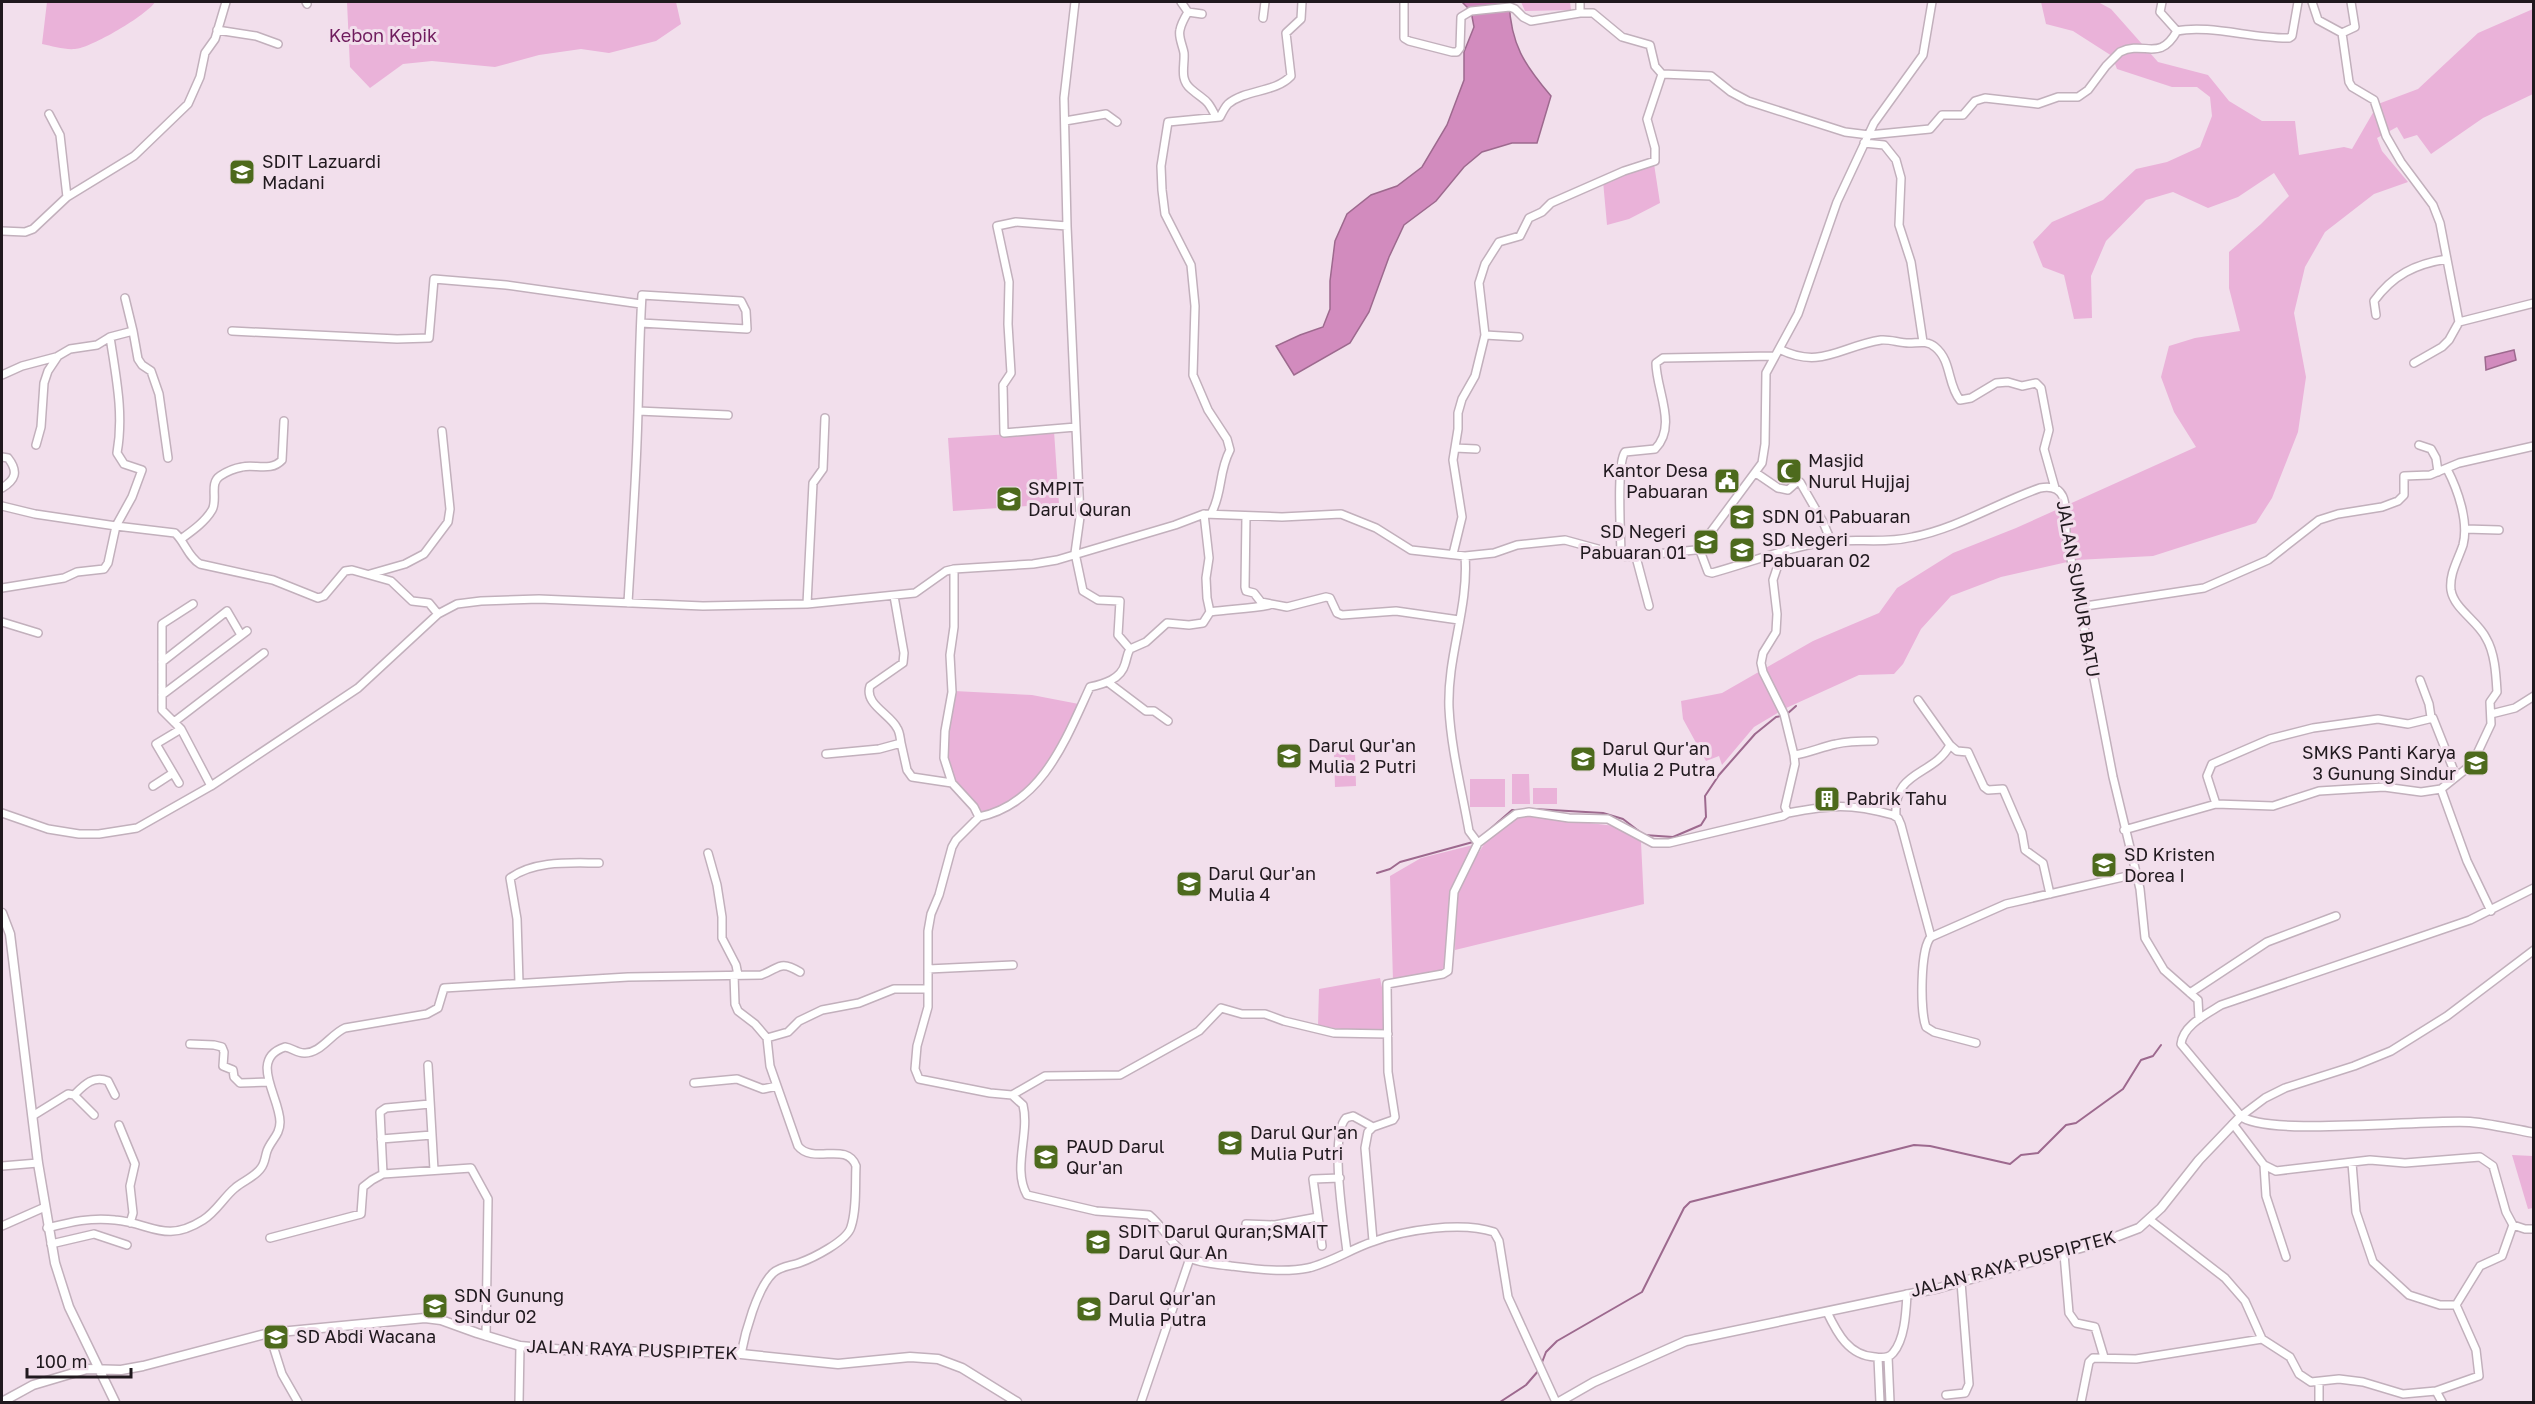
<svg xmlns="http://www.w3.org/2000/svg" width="2535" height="1404" font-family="'Golos Text',sans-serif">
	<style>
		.green { fill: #eab2d9 }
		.water { fill: #d28bbe; stroke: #9d698e; stroke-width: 1.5 }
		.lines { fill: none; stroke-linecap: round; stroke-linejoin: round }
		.stream { stroke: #9d698e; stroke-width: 2 }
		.minor-casing { stroke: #c2b0bc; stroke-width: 10 }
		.major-casing { stroke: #c2b0bc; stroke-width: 11 }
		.minor { stroke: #fff; stroke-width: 7 }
		.major { stroke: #fff; stroke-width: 8 }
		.labels { text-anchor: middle; stroke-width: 6; stroke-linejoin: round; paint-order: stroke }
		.park-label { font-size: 18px; fill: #6f1b5d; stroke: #f2dfec }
		.poi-label { font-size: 18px; fill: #20191e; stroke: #f2dfec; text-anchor: start }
		.street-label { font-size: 18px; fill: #20191e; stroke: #f2dfec }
	</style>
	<rect width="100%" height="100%" fill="#f2dfec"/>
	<path class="green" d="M47,2H155C147,15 91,48 75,49C65,50 52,46 42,44Z
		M347,2H676L681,24L656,41L609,53L581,49L539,55L495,67L432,61L403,64L370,88L350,67Z
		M1521,2H1570L1571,10L1525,11Z
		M2041,2H2098L2111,9L2158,62L2208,75L2229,101L2262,121H2295L2299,155L2344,147L2352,149L2378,104L2418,89L2478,33L2533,9V94L2483,118L2431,154L2417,135L2404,139L2397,127L2377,138L2382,151L2408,182L2374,194L2325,232L2305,267L2294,313L2306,377L2298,432L2272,498L2256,523L2153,556L2076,560L2001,577L1951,596L1921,629L1903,664L1894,674L1859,675L1784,709L1754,727L1722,765L1719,756L1706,761L1683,719L1681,701L1722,693L1813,641L1879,613L1897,588L1953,553L2016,528L2196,447L2174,412L2161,377L2169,346L2195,338L2240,331L2229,288V252L2261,224L2289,196L2274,173L2238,197L2208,208L2173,192L2146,200L2106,241L2091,276L2092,318L2074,319L2064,275L2043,267L2033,242L2052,222L2103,200L2136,169L2167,162L2200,147L2212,116L2210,97L2197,87H2172L2117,69L2112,56L2073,31L2046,24Z
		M1654,164L1660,203L1629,219L1607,225L1603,181Z
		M1054,431L1059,504L953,511L948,438Z
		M954,691L1032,695L1084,705L1061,757L1039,785L1018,806L986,817C973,809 950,786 946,771C941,752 950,711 954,691Z
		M1355,751L1356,786L1335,787L1334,752Z
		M1512,774H1529L1530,804H1512Z
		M1470,779H1505V807H1470Z
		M1533,788H1557V804H1533Z
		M1521,815L1615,826L1641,842L1644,904L1455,950L1456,897L1463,878L1486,841Z
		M1473,845L1451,894L1447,935L1448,964L1445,970L1393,981L1390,876L1421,858Z
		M1380,978L1383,992L1384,1032L1358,1031L1318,1026L1319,989Z
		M2512,1155L2533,1156V1208L2528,1209Z"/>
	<path class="water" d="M1462,2H1509C1511,45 1524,64 1551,96L1537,143H1512L1482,152L1464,167L1436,201L1404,225L1389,257L1369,312L1350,343L1294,375L1276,346L1300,335L1323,327L1330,309V281L1335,241L1347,214L1371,195L1397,186L1422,167L1447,125L1464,80V52L1474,27L1471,11Z
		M2514,350L2516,360L2486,370L2485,357Z"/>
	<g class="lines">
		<path class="stream" d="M1787,714L1796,706
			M1534,809L1603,813L1623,819L1644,835L1673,837L1701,825L1706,817L1705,796L1719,775L1755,734L1776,717L1781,716
			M1481,837L1512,810H1525
			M1377,873L1390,869L1400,862L1473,842
			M1541,1365L1546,1352L1557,1341L1642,1292L1684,1208L1690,1202L1914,1145L1930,1146L2010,1164L2021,1155L2038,1153L2066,1125L2076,1123L2123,1089L2141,1060L2153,1056L2161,1045
			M1500,1402L1526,1385L1539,1370"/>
		<g class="minor-casing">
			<path id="minor" d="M306,2L307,4
				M1075,2L1064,98L1067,226L1080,517L1075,553L1083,591L1098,600L1120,601L1118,635L1130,649
				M1181,2L1188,12L1202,14
				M1404,2V38L1409,41L1452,52H1457L1460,48L1461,17L1471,11L1510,7L1515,9L1523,17L1531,21L1580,13H1593L1622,37L1650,45L1655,66L1662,74L1711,76L1731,92L1748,101L1845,132L1869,135L1930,129L1942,115H1963L1975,101L1985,98L2038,104L2058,97H2078L2088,90L2106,66L2120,52C2145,40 2159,63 2177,31C2208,24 2254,39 2289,38L2292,36L2298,2
				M1580,2V13
				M2162,2L2160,12L2177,31
				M2312,2L2318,20L2342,33L2349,82L2352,87L2374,100L2386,136L2401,162L2433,205L2440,223L2459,322L2534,303
				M1188,12C1185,17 1181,24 1180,30C1178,37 1183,46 1184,53C1185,66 1179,79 1191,89C1206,102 1206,97 1216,117
				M1263,18L1265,2
				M217,30L256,36L278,44
				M2342,33L2355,27L2351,2
				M49,114L60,135L67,197
				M1065,121L1106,114L1117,122
				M1864,143L1884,145L1896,160L1901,178L1899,225L1911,262L1923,342
				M1067,226L1016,222L997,226L1009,282L1008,324L1011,373L1003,385L1004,433L1076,427
				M2,231L25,232L33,229L67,197L134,156L188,104L200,77L205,53L215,39L226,2
				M2376,315L2374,301C2393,275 2415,264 2447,259
				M133,331L138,359L142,365L151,371L159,394L168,458
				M232,331L397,339L429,338L434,279L506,285L641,304
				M1485,335L1519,337
				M1779,349C1821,370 1841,346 1881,340C1890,339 1899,343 1909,343C1918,343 1927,340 1935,347C1952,361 1947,384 1960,400L1971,398L1996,383L2008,382L2022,386L2036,383L2041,388L2049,430L2044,449L2055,488
				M2414,363L2442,347L2449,340L2459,322
				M2,375L22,366L56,357
				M638,411L728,415
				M36,445L41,427L44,383L48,371L58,356L70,349L97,345L110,337
				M2419,445L2431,449L2436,458L2438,472
				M1455,448L1476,449
				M2,457L8,458C19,472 15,480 2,488
				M1756,473L1778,488L1788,490L1797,482H1800L1823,522L1831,541
				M2,506L35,514L116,526L132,497L142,470L124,464L117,453C124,414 116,377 110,337L133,331L125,298
				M1211,514C1223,492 1218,473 1230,450L1227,439L1208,410L1193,375L1195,306L1191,265L1165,214L1162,190L1161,166L1168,122L1220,117C1222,113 1225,107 1228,104C1246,89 1275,93 1291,76L1286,33L1301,19L1302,2
				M1246,516L1245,587L1246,591L1254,593L1261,602L1287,607L1326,597L1330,598L1337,613L1342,615L1396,611L1459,620
				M2465,529L2499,530
				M181,539C192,531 205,522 212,510C218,500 209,483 220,476C226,472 236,468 242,467C255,464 271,472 282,460L284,421
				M1699,548L1708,572L1712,573C1749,563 1788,547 1826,542C1855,538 1884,544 1913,537C1958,528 1997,503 2040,488C2071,482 2065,513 2066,533L2113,777L2140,889L2145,938L2164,970L2198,1000L2199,1019
				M1782,553L1773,580L1777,614L1776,632L1763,653L1761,663L1763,672L1784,714L1794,755L1795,764L1785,807L1788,813
				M1453,554L1462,517L1453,460L1458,429V413L1462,399L1475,376L1485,335L1479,283L1485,264L1499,242L1520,236L1529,218L1542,212L1551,203L1624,171L1655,161V148L1647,119L1662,74
				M1465,556C1469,607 1447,656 1449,708C1451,749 1462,791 1469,831L1478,843
				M1621,556C1621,537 1616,464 1625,452L1655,449C1678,426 1656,390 1656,363L1663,358L1774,356
				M1636,557L1649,606
				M954,569V627L950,655L952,692L945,731L944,758L952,783L974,807L979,817L956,840L952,847L939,895L931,914L928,931V1007L917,1046L915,1069L919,1079L990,1093L1012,1095L1023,1105C1030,1134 1012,1168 1027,1195L1096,1211L1149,1215C1164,1227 1174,1249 1190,1258C1201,1264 1218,1264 1231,1266C1255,1269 1284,1273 1308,1268C1330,1263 1351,1249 1372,1242C1404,1230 1461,1221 1494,1232L1499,1241L1508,1297L1556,1402
				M370,574L405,564L424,554L448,522L450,509L442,431
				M2,588L64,578L77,572L104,569L108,563L116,526L175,533C185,542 188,557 200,564L273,580L318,598L324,596L345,571L352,570L391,581L412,601L429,603L438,614
				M628,603C631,549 635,496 637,442C639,393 639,344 642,295L741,301L746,311L747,329L641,323
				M193,604L162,624V710L181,729L211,786
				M807,604L813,483L823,469L825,418
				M2079,607L2204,588L2268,560L2319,520L2338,514L2382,507L2398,501L2404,495V476L2430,475L2459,463L2534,446
				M1210,612C1230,609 1249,609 1269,605
				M2,622L38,633
				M162,662L227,611L241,635
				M2420,680L2429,704L2431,717
				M1109,683L1146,711H1154L1168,721
				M162,695L247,631
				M1918,700L1950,745L1957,751L1968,752L1984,787L1988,790L2003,789L2022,833L2025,850L2043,863L2050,894
				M2491,714L2515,708L2534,696
				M174,722L264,653
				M901,743L907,770L912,777L952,783
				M826,754L879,749L901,743C900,738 900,732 897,728C890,714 864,704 870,686L903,663L904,653L894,596
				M1794,755C1809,753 1821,747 1836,744C1848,741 1862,741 1874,741
				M179,783L156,744L181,729
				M153,786L173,773
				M2441,789L2467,861L2491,911
				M2216,804L2207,776L2212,764L2270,739L2313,728L2378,719L2408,724L2433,718L2456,776
				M2,813L48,829L79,834H99L137,828L211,786L358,688L438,614L457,604L481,601L539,599L703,606L807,604L915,593L946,571L954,569L1033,564L1057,560L1175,525L1204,514L1282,517L1341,514L1376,528L1411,550L1465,556L1494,553L1517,545L1565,540L1627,557L1695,550L1699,548L1762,463L1765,444L1766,373L1798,314L1837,202L1874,123L1923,55L1932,2
				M1896,816C1893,769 1933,777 1950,745
				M979,817C1042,804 1066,739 1090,687C1104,684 1121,679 1125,664C1127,658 1127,654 1130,649L1146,642L1167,623L1189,625L1203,623L1210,612L1207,598L1206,578L1209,558L1204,514
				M2124,830L2216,804L2273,806L2319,791L2384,787L2421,792L2441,789L2466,769L2476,756L2491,724L2490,702L2497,692C2496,675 2495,653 2486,638C2478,621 2454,609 2451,590C2449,574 2458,560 2463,545C2469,522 2458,490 2447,469
				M708,853L717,885L722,917V938L736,965L738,975
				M2534,888L2470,920L2221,1005C2207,1014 2183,1025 2181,1044L2241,1116L2265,1098L2285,1088L2354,1066L2391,1051L2447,1016L2534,950
				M1931,937C1920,947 1920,1012 1926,1027L1934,1032L1976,1043
				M928,969L1013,965
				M734,975L735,1004L738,1011L755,1024L767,1038L770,1066L798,1146C813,1165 847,1141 856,1166C855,1185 857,1209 851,1227C847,1241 813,1258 799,1263C790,1266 781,1266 773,1273C757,1288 745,1333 741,1354
				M519,983L517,919L510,878C535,860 571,863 599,863
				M2190,993L2267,942L2336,916
				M767,1038L788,1032L799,1021L822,1010L859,1003L894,989H928
				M190,1044L214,1045L222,1047L224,1052L223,1066L233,1070L234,1077L240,1083L269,1082
				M428,1065L434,1170
				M694,1083L737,1079L763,1089L777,1086
				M74,1095C84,1085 93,1075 108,1081L115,1095
				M1012,1095L1045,1076L1120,1075L1199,1031L1221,1008L1242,1014H1265L1284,1021L1334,1033L1388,1034
				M34,1115L68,1094L74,1095L94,1115
				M2233,1124L2264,1165L2276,1171L2370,1160L2405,1163L2480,1157L2493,1166L2506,1212L2513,1225L2525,1229H2534
				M119,1125L135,1164L130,1186L133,1213L130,1223
				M1373,1127L1393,1120L1395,1117L1388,1072L1387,984L1443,974L1448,971L1454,892L1478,843L1516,814L1529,812L1569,818L1608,819L1653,843H1669L1783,816L1788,813C1831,805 1850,803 1893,815L1898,818L1901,825L1931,937L2006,904L2136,874
				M1373,1127L1368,1132L1365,1148L1373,1241
				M381,1139L432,1135
				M2352,1163L2356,1212L2373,1262L2409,1295L2440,1305H2456
				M2264,1165L2266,1196L2286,1257
				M2,1166L38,1163
				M383,1174L380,1112L386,1108L430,1104
				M2150,1220L2225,1278L2245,1301L2262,1339L2290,1357L2299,1374L2311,1382L2339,1379L2363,1382L2403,1394L2436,1391L2479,1376L2476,1350L2456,1305L2480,1266L2502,1256L2513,1225
				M1246,1224L1275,1225L1318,1217
				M2,1226L45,1207
				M47,1228C71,1222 91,1217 115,1220C151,1223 165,1244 203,1220C216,1212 224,1197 235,1188C243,1181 255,1177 261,1168C265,1163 265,1157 267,1151C271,1140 280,1135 280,1122C280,1097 248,1059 285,1047C292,1048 297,1053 304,1053C320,1054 331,1034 345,1028L427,1014L438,1008L444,988L628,977L761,975C779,969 779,959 800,972
				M270,1238L361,1214L363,1187L372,1180L383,1174L471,1168L488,1199L486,1336
				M51,1244L94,1234L127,1245
				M1322,1246L1313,1179L1340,1178
				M1347,1252C1344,1226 1329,1136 1346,1118L1353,1116L1373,1127
				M2064,1254L2069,1313L2076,1323L2095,1327L2104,1357
				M1827,1312C1837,1333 1849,1356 1875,1357C1881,1358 1889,1358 1893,1353C1905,1339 1906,1312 1907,1294
				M269,1333L282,1374L298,1402
				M1888,1357L1890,1402
				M1878,1358L1880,1402
				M2436,1391L2442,1402
				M1946,1395L1965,1393L1969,1384L1961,1282
				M519,1402L520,1346
				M1141,1402L1190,1258
				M2081,1402L2089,1362L2093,1358L2136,1359L2262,1339
				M2319,1402V1382"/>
		</g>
		<g class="major-casing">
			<path id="major" d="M2,913L10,934L38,1163L55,1263L69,1307L115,1402
				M2,1402L33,1385L87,1369L121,1370L143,1366L269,1333L425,1318L441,1320L477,1333L520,1346L565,1350L741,1354L838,1364L910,1357L938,1359L962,1368L1017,1402
				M1559,1402L1594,1382L1686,1341L1939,1288L2105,1241L2139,1228L2161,1208L2199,1160L2241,1116C2265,1137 2429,1119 2470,1122C2491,1124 2513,1129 2534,1133"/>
		</g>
		<use href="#minor" class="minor"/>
		<use href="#major" class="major"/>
	</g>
	<defs>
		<g id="school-square" transform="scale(1.35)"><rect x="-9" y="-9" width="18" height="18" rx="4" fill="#4d6a1d" stroke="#f2dfec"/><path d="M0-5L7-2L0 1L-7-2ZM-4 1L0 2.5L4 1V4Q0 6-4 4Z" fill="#fff"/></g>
		<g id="mosque-square" transform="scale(1.35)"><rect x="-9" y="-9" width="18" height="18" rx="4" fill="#4d6a1d" stroke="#f2dfec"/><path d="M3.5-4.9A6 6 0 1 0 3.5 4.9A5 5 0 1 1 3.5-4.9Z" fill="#fff"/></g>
		<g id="civic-square" transform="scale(1.35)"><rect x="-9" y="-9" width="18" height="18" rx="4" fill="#4d6a1d" stroke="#f2dfec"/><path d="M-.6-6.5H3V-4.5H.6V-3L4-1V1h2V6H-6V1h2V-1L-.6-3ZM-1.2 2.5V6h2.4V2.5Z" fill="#fff"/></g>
		<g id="building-square" transform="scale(1.35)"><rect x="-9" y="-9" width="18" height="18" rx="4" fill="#4d6a1d" stroke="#f2dfec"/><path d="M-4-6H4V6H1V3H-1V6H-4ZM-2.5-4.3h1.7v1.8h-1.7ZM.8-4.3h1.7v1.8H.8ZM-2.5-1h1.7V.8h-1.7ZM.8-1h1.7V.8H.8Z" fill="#fff"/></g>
	</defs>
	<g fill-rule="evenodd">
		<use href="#school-square" x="242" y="172"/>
		<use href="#mosque-square" x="1789" y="471"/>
		<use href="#civic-square" x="1727" y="481"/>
		<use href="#school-square" x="1009" y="499"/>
		<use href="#school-square" x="1742" y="517"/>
		<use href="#school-square" x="1706" y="542"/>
		<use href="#school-square" x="1742" y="550"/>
		<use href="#school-square" x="1289" y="756"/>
		<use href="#school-square" x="1583" y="759"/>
		<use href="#school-square" x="2476" y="763"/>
		<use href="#building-square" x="1827" y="799"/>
		<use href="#school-square" x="2104" y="865"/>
		<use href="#school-square" x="1189" y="884"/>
		<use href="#school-square" x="1230" y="1143"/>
		<use href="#school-square" x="1046" y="1157"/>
		<use href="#school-square" x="1098" y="1242"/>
		<use href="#school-square" x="435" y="1306"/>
		<use href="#school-square" x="1089" y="1309"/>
		<use href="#school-square" x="276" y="1337"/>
	</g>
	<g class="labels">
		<g class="park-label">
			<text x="383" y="42">Kebon Kepik</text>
		</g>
		<g class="poi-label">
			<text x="262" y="168">SDIT Lazuardi<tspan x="262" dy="21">Madani</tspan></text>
			<text x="1808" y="467">Masjid<tspan x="1808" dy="21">Nurul Hujjaj</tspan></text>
			<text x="1708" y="477" text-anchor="end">Kantor Desa<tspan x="1708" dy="21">Pabuaran</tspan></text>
			<text x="1028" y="495">SMPIT<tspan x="1028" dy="21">Darul Quran</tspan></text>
			<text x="1762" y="523">SDN 01 Pabuaran</text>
			<text x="1686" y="538" text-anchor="end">SD Negeri<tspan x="1686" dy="21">Pabuaran 01</tspan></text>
			<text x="1762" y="546">SD Negeri<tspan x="1762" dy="21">Pabuaran 02</tspan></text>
			<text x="1308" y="752">Darul Qur'an<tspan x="1308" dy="21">Mulia 2 Putri</tspan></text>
			<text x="1602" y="755">Darul Qur'an<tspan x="1602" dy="21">Mulia 2 Putra</tspan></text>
			<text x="2456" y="759" text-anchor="end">SMKS Panti Karya<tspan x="2456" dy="21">3 Gunung Sindur</tspan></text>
			<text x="1846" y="805">Pabrik Tahu</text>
			<text x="2124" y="861">SD Kristen<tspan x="2124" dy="21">Dorea I</tspan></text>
			<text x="1208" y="880">Darul Qur'an<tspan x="1208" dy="21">Mulia 4</tspan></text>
			<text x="1250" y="1139">Darul Qur'an<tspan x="1250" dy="21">Mulia Putri</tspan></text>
			<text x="1066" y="1153">PAUD Darul<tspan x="1066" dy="21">Qur'an</tspan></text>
			<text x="1118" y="1238">SDIT Darul Quran;SMAIT<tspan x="1118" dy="21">Darul Qur An</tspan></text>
			<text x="454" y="1302">SDN Gunung<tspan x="454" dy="21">Sindur 02</tspan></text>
			<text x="1108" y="1305">Darul Qur'an<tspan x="1108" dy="21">Mulia Putra</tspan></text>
			<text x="296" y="1343">SD Abdi Wacana</text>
		</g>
		<g class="street-label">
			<text transform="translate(2078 589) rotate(80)" y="6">JALAN SUMUR BATU</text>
			<text transform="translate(2013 1264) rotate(-15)" y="6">JALAN RAYA PUSPIPTEK</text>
			<text transform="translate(632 1350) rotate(2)" y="6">JALAN RAYA PUSPIPTEK</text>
		</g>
	</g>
	<rect width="2535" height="1404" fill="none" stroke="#20191e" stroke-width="6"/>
	<path d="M27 1368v9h104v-9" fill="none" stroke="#20191e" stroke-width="3"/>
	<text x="36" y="1368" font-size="18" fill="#20191e" stroke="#f2dfec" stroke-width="4.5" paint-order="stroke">100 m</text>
</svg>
